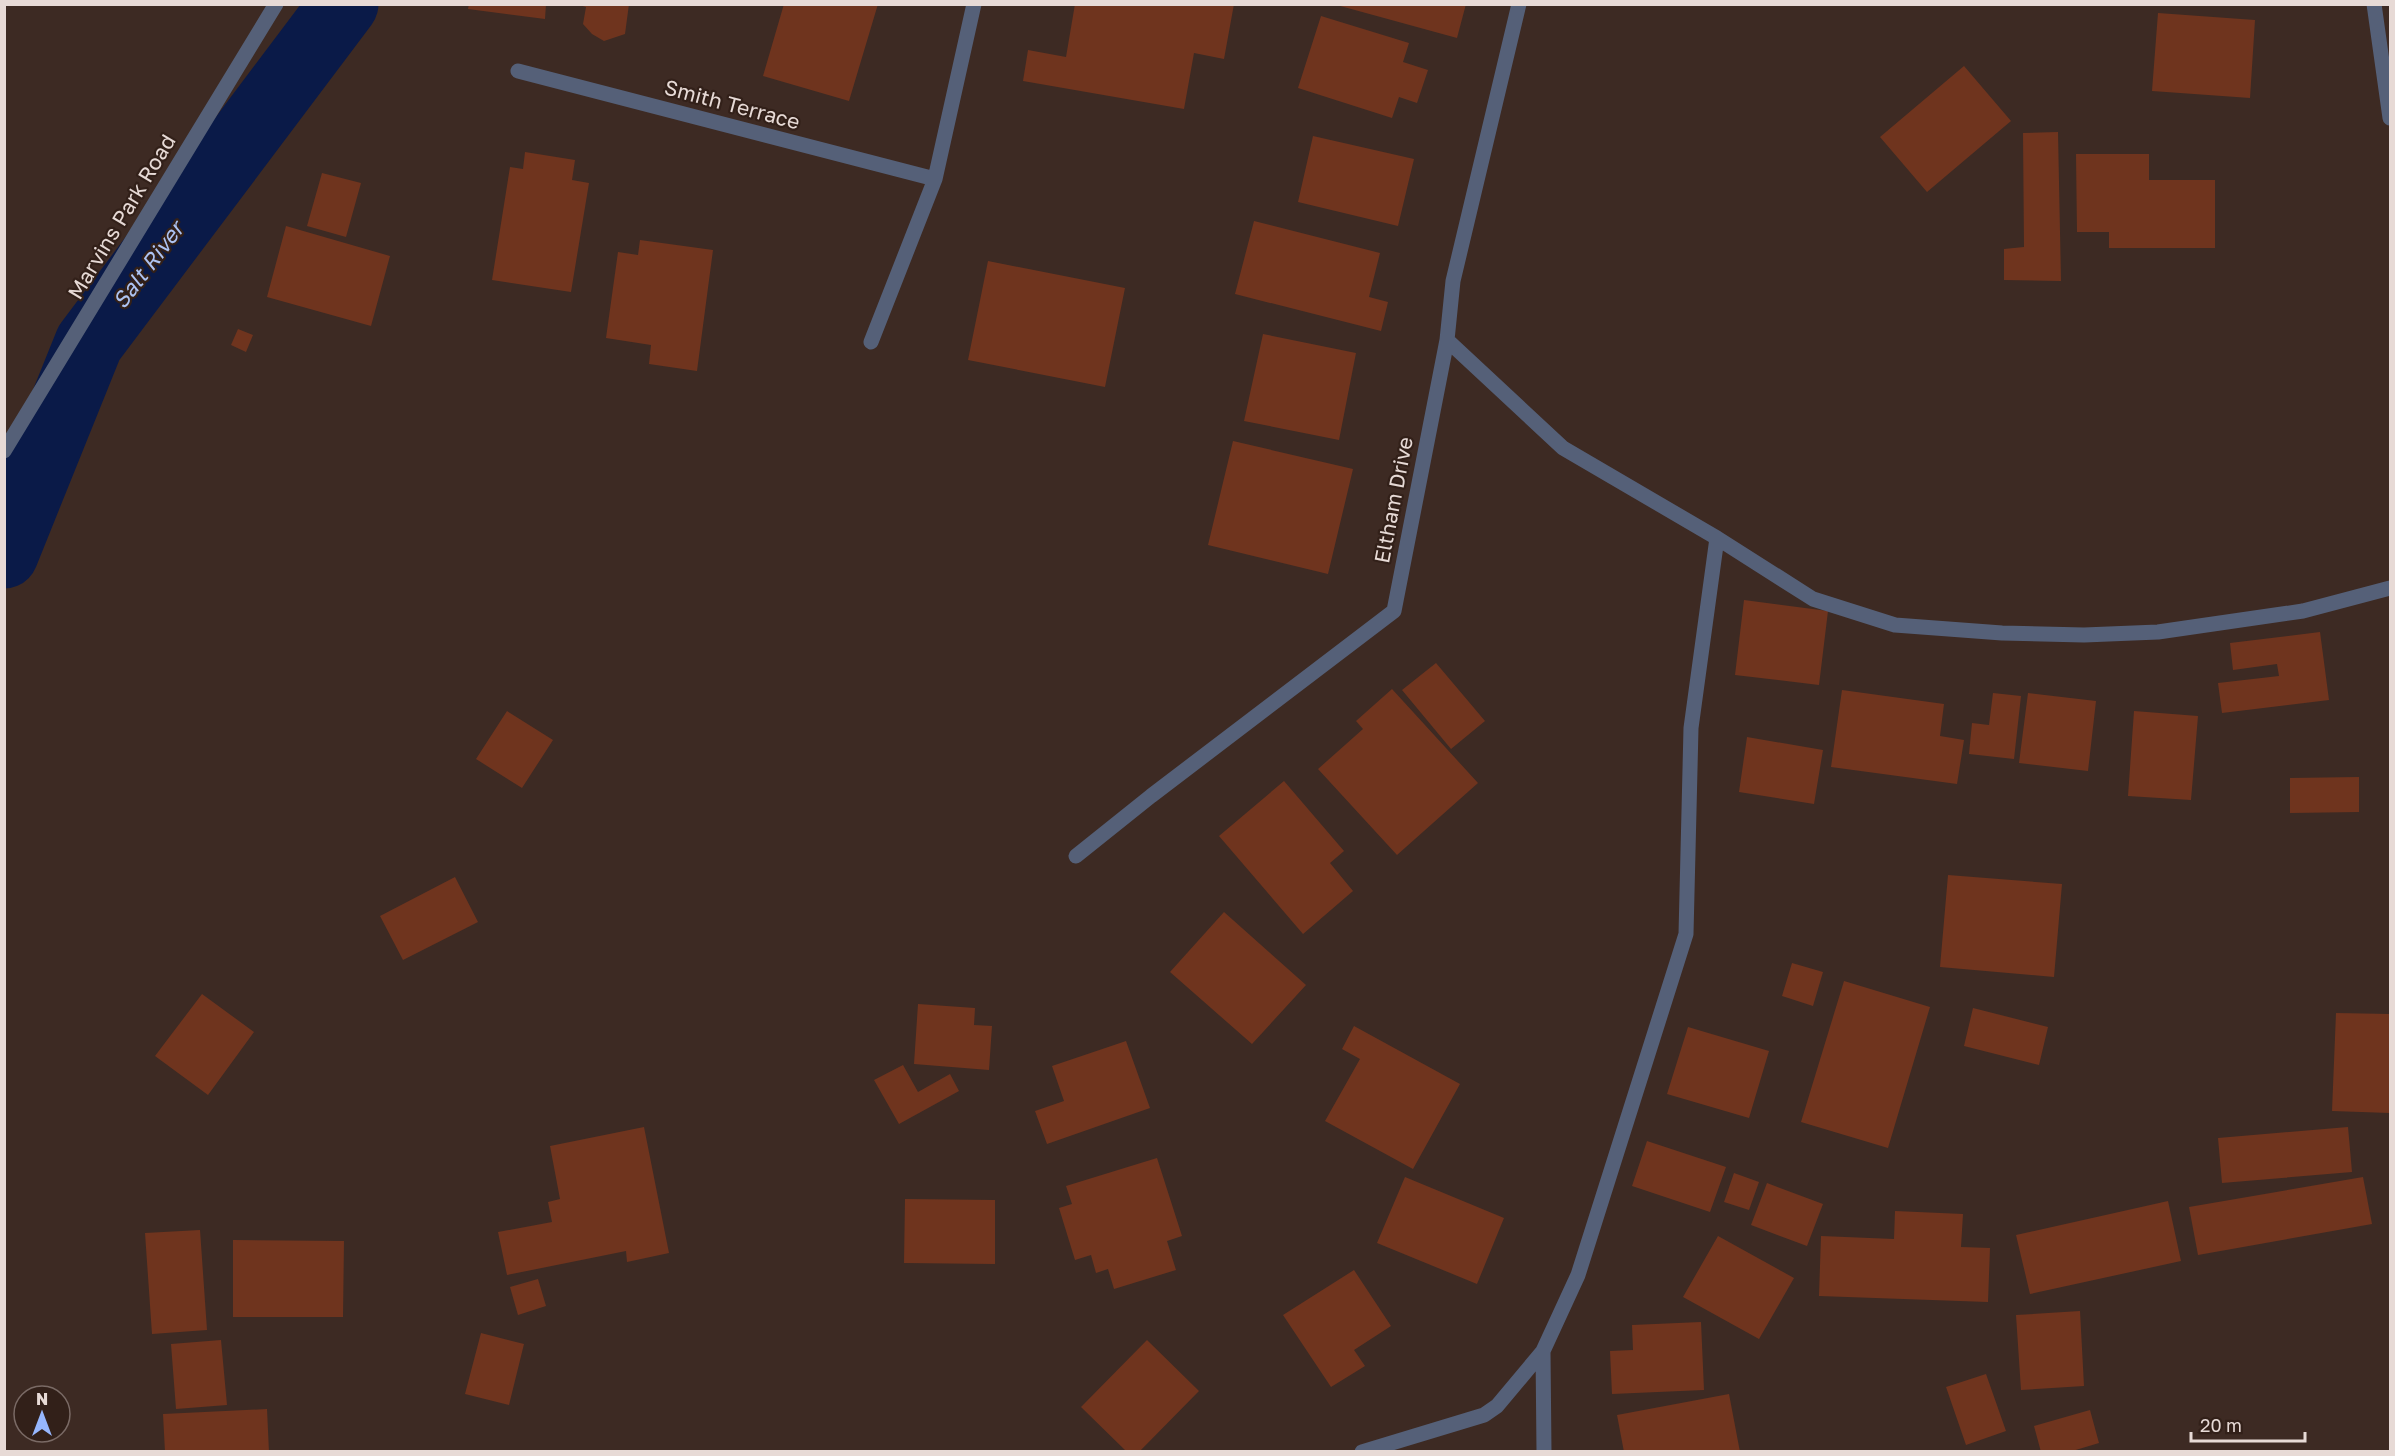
<svg xmlns="http://www.w3.org/2000/svg" width="2395" height="1456" font-family="'Golos Text',sans-serif">
	<style>
		.lines { fill: none; stroke-linecap: round; stroke-linejoin: round }
		.river { stroke: #0a1a48; stroke-width: 69 }
		.building { fill: #6f341e }
		.minor { stroke: #556078; stroke-width: 15 }
		.labels { text-anchor: middle; stroke-width: 4.5; stroke-linejoin: round; paint-order: stroke }
		.street-label { font-size: 21px; fill: #e7dad6; stroke: #322019 }
		.water-label { font-size: 22px; font-style: italic; fill: #adc3f2; stroke: #322019 }
	</style>
	<rect width="100%" height="100%" fill="#3d2a23"/>
	<g class="lines">
		<path class="river" d="M4,554L89,343L344,4"/>
	</g>
	<path class="building" d="M469,4H546L545,19L468,9Z
		M576,4H629L625,34L604,41L592,34L583,24L586,7Z
		M784,4H878L849,101L763,76Z
		M1075,4H1234L1224,59L1194,53L1184,109L1023,81L1028,50L1066,57Z
		M1333,4H1466L1457,38Z
		M2158,13L2255,20L2250,98L2152,91Z
		M1321,16L1409,43L1403,62L1428,70L1417,103L1399,97L1392,118L1298,88Z
		M1964,66L2011,121L1927,192L1880,137Z
		M2058,132L2061,281L2004,280V249L2024,247L2023,133Z
		M1313,136L1414,159L1398,226L1298,202Z
		M525,152L575,160L572,180L589,183L571,292L492,280L510,167L523,169Z
		M2076,154H2149V180H2215V248H2109V232H2077Z
		M322,173L361,183L346,237L307,226Z
		M1254,221L1380,253L1369,297L1388,302L1381,331L1235,294Z
		M286,226L390,256L371,326L267,297Z
		M640,240L713,250L697,371L649,364L651,345L606,338L618,252L638,255Z
		M988,261L1125,288L1105,387L968,360Z
		M238,329L253,335L246,352L231,345Z
		M1263,334L1356,353L1339,440L1244,421Z
		M1233,441L1353,469L1328,574L1208,545Z
		M1744,600L1828,611L1819,685L1735,675Z
		M2320,632L2329,700L2222,713L2218,683L2279,676L2277,664L2233,670L2230,643Z
		M1436,663L1485,721L1451,749L1402,690Z
		M1392,689L1478,783L1397,855L1318,769L1363,729L1356,721Z
		M1842,690L1944,704L1940,736L1964,740L1957,784L1831,767Z
		M1993,693L2021,696L2014,759L1969,754L1972,723L1989,725Z
		M2028,693L2096,701L2088,771L2019,763Z
		M507,711L553,740L522,788L476,759Z
		M2134,711L2198,716L2191,800L2128,796Z
		M1747,737L1823,750L1814,804L1739,792Z
		M2359,777V812L2290,813V778Z
		M1284,781L1344,851L1330,863L1353,891L1303,934L1219,836Z
		M1948,875L2062,884L2054,977L1940,967Z
		M455,877L478,922L403,960L380,916Z
		M1224,912L1306,985L1252,1044L1170,972Z
		M1792,963L1823,972L1813,1006L1782,996Z
		M1844,981L1930,1007L1888,1148L1801,1122Z
		M202,994L254,1032L208,1095L155,1056Z
		M918,1004L975,1008L974,1025L992,1026L989,1070L914,1064Z
		M1973,1008L2048,1027L2039,1065L1964,1046Z
		M2336,1013L2390,1014V1113L2332,1111Z
		M1354,1026L1460,1084L1413,1169L1325,1121L1360,1059L1342,1049Z
		M1688,1027L1769,1051L1749,1118L1667,1094Z
		M1126,1041L1150,1108L1047,1144L1035,1111L1064,1101L1052,1066Z
		M903,1065L918,1092L950,1074L959,1091L899,1124L874,1080Z
		M644,1127L669,1253L627,1262L626,1251L507,1275L498,1232L552,1222L548,1202L560,1199L550,1146Z
		M2348,1127L2352,1172L2222,1183L2218,1138Z
		M1647,1141L1726,1167L1710,1212L1632,1186Z
		M1157,1158L1182,1236L1167,1241L1176,1270L1114,1289L1108,1269L1096,1273L1091,1255L1075,1260L1059,1208L1072,1204L1066,1186Z
		M1734,1173L1759,1182L1749,1210L1724,1202Z
		M1405,1177L1504,1218L1477,1284L1377,1243Z
		M2363,1177L2372,1224L2198,1255L2189,1207Z
		M1767,1183L1823,1204L1807,1246L1751,1225Z
		M905,1199L995,1200V1264L904,1263Z
		M2168,1201L2181,1261L2030,1294L2016,1235Z
		M1895,1211L1963,1214L1961,1247L1990,1248L1988,1302L1819,1296L1821,1236L1894,1239Z
		M200,1230L207,1330L152,1334L145,1233Z
		M1718,1236L1794,1278L1759,1339L1683,1297Z
		M233,1240L344,1241L343,1317H233Z
		M1354,1270L1391,1326L1354,1350L1365,1366L1331,1387L1283,1315Z
		M538,1279L546,1306L518,1315L510,1287Z
		M2080,1311L2084,1386L2021,1390L2016,1315Z
		M1701,1322L1704,1390L1612,1394L1610,1351L1633,1350L1632,1325Z
		M481,1333L524,1344L509,1405L465,1394Z
		M221,1340L227,1405L176,1409L171,1344Z
		M1147,1340L1199,1391L1139,1452H1127L1081,1407Z
		M1986,1374L2006,1431L1966,1445L1946,1387Z
		M1729,1394L1740,1452H1624L1617,1415Z
		M267,1409L269,1452H165L163,1414Z
		M2090,1410L2099,1443L2069,1452H2041L2034,1426Z"/>
	<g class="lines">
		<path class="minor" d="M2374,4L2390,118
			M518,71L935,179
			M1447,340L1563,448L1717,538L1813,599L1895,625L2002,633L2084,635L2158,632L2303,611L2390,588
			M871,342L935,179L974,4
			M4,451L276,4
			M1076,856L1151,796L1394,611L1447,340L1453,281L1519,4
			M1543,1351L1544,1452
			M1362,1452L1484,1415L1497,1406L1543,1351L1578,1275L1686,934L1691,728L1717,538"/>
	</g>
	<g class="labels">
		<g class="street-label">
			<text transform="translate(732 105) rotate(15)" y="7">Smith Terrace</text>
			<text transform="translate(122 217) rotate(-59)" y="7">Marvins Park Road</text>
			<text transform="translate(1394 500) rotate(-79)" y="7">Eltham Drive</text>
		</g>
		<g class="water-label">
			<text transform="translate(148 265) rotate(-53)" y="8">Salt River</text>
		</g>
	</g>
	<rect width="2395" height="1456" fill="none" stroke="#e7dad6" stroke-width="12"/>
	<g transform="translate(42 1414)"><circle r="28" fill="#322019" stroke="#7a6a65" stroke-width="1.5"/>
	<path d="M0-4.5L10 22L0 15L-10 22Z" fill="#96b6fd"/>
	<text y="-9" font-size="16" font-weight="bold" text-anchor="middle" fill="#e7dad6">N</text>
	</g>
	<path d="M2191 1432v9h114v-9" fill="none" stroke="#e7dad6" stroke-width="3"/>
	<text x="2200" y="1432" font-size="18" fill="#e7dad6" stroke="#322019" stroke-width="4.5" paint-order="stroke">20 m</text>
</svg>
